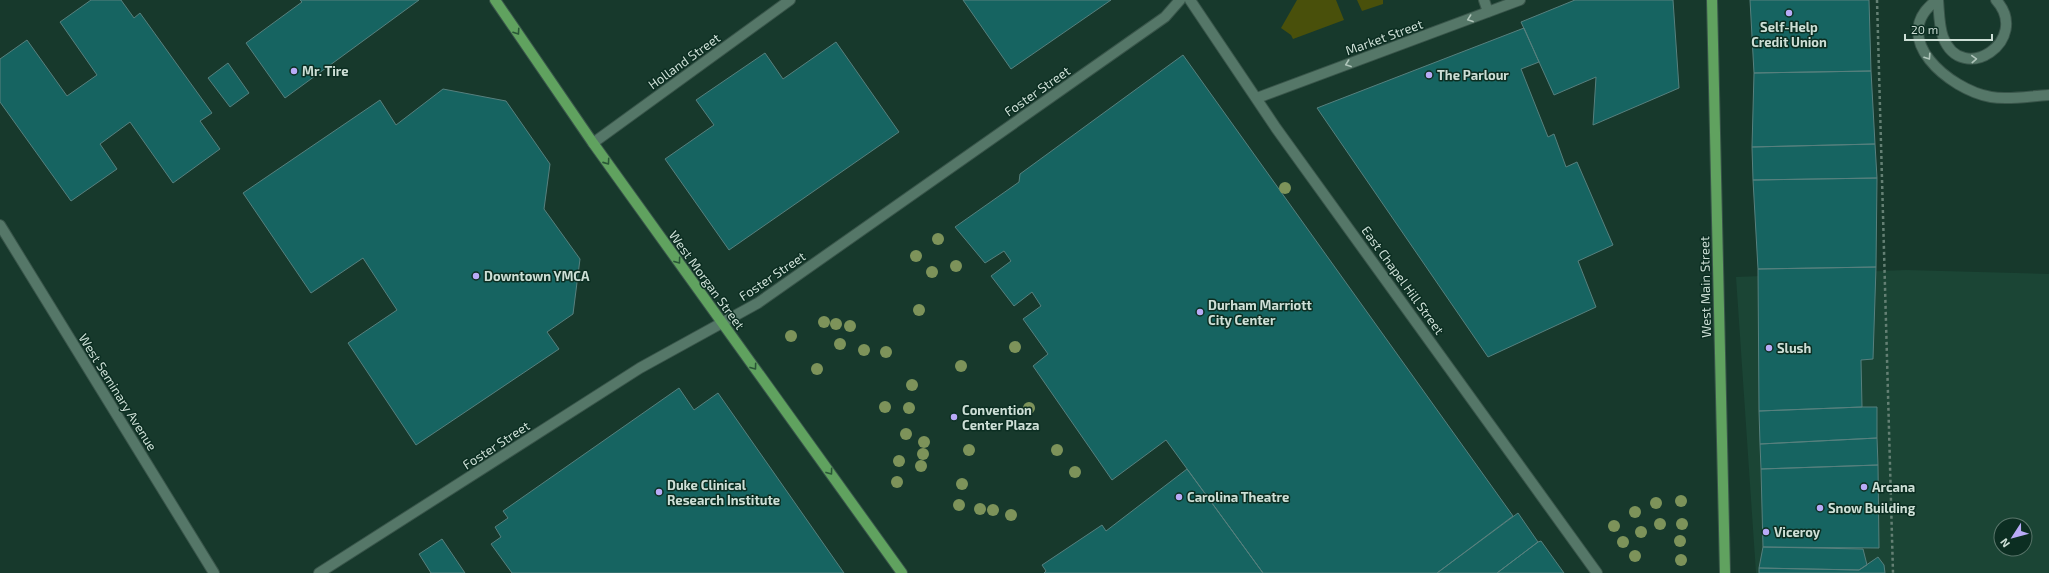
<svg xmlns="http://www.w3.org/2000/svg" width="2049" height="573" font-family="'Exo 2',sans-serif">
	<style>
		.built { fill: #1b4535; fill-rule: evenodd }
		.green { fill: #49500b }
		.building { fill: #166461; stroke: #57807e }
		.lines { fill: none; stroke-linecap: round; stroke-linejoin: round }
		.minor-casing { stroke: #39554a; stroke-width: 12 }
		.major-casing { stroke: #39554a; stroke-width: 12 }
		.path { stroke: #648074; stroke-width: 2.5; stroke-dasharray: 3 3; stroke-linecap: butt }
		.minor { stroke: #557768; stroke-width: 10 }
		.major { stroke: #60a25f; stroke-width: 10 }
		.tree { fill: #7d935a }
		.oneway { stroke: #afc5ba }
		.oneway2 { stroke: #295737 }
		.poi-dot { fill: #b9abf7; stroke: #0c2e22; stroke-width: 1.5 }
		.labels { text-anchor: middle; stroke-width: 3; stroke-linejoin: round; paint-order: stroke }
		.poi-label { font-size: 13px; font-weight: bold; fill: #cddfd6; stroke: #0c2e22; text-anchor: start }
		.street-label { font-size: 13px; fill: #cddfd6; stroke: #0c2e22 }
	</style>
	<rect width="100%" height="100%" fill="#17392c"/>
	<path class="built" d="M1906,270L2049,274V573H1756L1736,277ZM2001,525H2025V549H2001Z"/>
	<path class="green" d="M1297,0H1336L1344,20L1293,39L1291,35L1281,28Z
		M1357,0H1383V4L1362,11Z"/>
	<path class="building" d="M91,0H121L134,18L140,13L212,113L200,121L220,149L173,183L130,122L100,144L117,169L71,201L0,102V59L27,40L67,96L97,75L60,22Z
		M300,0H419L285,98L246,43L302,2Z
		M963,0H1111L1011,69Z
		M1575,0H1673L1679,88L1593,125L1596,77L1554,95L1521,22Z
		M1750,0H1869L1871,71L1754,73Z
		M1524,28L1539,62L1521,69L1548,137L1554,134L1566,167L1577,162L1613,245L1578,261L1596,307L1488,357L1317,108Z
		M836,42L899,132L729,250L665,159L714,125L696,100L765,53L783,79Z
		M1183,55L1513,516L1437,573H1263L1166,440L1112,480L1033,366L1048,354L1023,319L1041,306L1032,292L1014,306L991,276L1011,261L1004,251L985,263L955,227L1019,182L1020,174Z
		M228,63L249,93L230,107L208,78Z
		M1871,71L1875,144L1752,147L1754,73Z
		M443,89L506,101L550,164L544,209L580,259L573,314L547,332L559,349L416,445L348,343L397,310L363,258L311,293L243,193L380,100L396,125Z
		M1875,144L1877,178L1753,180L1752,147Z
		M1877,178L1876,267L1758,269L1753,180Z
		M1876,267L1873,359L1861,360L1862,407L1759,411L1758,269Z
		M679,388L694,410L718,393L844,573H512L491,544L501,537L495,527L508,518L503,511Z
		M1862,407H1877V438L1760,444L1759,411Z
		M1877,438L1878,465L1761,469L1760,444Z
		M1878,465L1879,548L1763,547L1761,469Z
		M1187,469L1263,573H1044L1046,571L1042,565L1102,525L1106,531Z
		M1518,513L1538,542L1497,573H1437Z
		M442,539L465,573H431L419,554Z
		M1541,541L1564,573H1497L1538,542Z
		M1763,547L1863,549L1867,565L1859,570L1759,568Z
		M1878,557L1884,565L1885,573H1759V568L1859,570Z"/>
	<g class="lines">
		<g class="minor-casing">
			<path id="minor" d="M1190,0L1276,128L1597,573
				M1484,0L1488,12
				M1937,0C1886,37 1950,90 1991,97C2009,100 2030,96 2049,95
				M1938,0C1939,11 1939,26 1943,37C1962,87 2032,40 1996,0
				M1257,98L1520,0
				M593,143L790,0
				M0,225L214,573
				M319,573L640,368L758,303L1165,17L1180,0"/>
		</g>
		<g class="major-casing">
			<path id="major" d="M495,0L593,143L902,573
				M1712,0L1725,573"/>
		</g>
		<path class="path" d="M1877,0L1893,573"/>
		<use href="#minor" class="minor"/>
		<use href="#major" class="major"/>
	</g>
	<g class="tree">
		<circle cx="1285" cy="188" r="6"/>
		<circle cx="938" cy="239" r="6"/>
		<circle cx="916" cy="256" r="6"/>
		<circle cx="956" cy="266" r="6"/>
		<circle cx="932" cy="272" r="6"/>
		<circle cx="919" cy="310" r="6"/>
		<circle cx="824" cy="322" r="6"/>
		<circle cx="836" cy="324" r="6"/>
		<circle cx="850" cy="326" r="6"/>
		<circle cx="791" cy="336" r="6"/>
		<circle cx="840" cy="344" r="6"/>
		<circle cx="1015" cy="347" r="6"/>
		<circle cx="864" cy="350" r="6"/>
		<circle cx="886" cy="352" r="6"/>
		<circle cx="961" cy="366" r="6"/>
		<circle cx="817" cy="369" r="6"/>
		<circle cx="912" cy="385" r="6"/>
		<circle cx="885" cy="407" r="6"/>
		<circle cx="909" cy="408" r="6"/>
		<circle cx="1029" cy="408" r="6"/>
		<circle cx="906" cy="434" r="6"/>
		<circle cx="924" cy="442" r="6"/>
		<circle cx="969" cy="450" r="6"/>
		<circle cx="1057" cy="450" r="6"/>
		<circle cx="923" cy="454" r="6"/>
		<circle cx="899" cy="461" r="6"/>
		<circle cx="921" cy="466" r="6"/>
		<circle cx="1075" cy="472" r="6"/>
		<circle cx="897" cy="482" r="6"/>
		<circle cx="962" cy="484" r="6"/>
		<circle cx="1681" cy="501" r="6"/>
		<circle cx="1656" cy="503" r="6"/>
		<circle cx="959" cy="505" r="6"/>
		<circle cx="980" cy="509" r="6"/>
		<circle cx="993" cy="510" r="6"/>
		<circle cx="1635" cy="512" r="6"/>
		<circle cx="1011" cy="515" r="6"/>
		<circle cx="1660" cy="524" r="6"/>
		<circle cx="1682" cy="524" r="6"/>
		<circle cx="1614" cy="526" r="6"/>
		<circle cx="1641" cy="532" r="6"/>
		<circle cx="1680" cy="541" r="6"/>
		<circle cx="1623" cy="542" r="6"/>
		<circle cx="1635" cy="556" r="6"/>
		<circle cx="1681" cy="560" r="6"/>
	</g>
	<defs><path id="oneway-chevron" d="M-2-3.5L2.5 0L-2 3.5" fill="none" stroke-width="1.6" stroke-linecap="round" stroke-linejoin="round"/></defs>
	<g class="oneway">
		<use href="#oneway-chevron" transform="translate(1470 19) rotate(160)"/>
		<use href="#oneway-chevron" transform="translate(1928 57) rotate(56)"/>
		<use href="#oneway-chevron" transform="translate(1974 59) rotate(-3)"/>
		<use href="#oneway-chevron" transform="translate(1348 64) rotate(160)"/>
	</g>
	<g class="oneway2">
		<use href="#oneway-chevron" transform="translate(517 32) rotate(56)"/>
		<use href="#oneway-chevron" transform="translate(607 162) rotate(55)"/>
		<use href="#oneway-chevron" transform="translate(678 261) rotate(54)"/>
		<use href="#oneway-chevron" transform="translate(754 367) rotate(54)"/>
		<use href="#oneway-chevron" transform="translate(830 472) rotate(54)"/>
	</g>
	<g class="poi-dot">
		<circle cx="1789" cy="13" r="4"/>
		<circle cx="294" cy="71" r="4"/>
		<circle cx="1429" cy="75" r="4"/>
		<circle cx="476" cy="276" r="4"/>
		<circle cx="1200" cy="312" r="4"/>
		<circle cx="1769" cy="348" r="4"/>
		<circle cx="954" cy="417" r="4"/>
		<circle cx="1864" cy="487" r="4"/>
		<circle cx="659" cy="492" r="4"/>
		<circle cx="1179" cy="497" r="4"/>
		<circle cx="1820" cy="508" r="4"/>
		<circle cx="1766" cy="532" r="4"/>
	</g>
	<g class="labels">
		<g class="poi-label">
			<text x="1789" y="32" text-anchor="middle">Self-Help<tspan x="1789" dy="15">Credit Union</tspan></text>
			<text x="302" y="76">Mr. Tire</text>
			<text x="1437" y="80">The Parlour</text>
			<text x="484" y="281">Downtown YMCA</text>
			<text x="1208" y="310">Durham Marriott<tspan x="1208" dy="15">City Center</tspan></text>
			<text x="1777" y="353">Slush</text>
			<text x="962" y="415">Convention<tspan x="962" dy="15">Center Plaza</tspan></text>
			<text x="667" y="490">Duke Clinical<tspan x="667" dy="15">Research Institute</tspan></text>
			<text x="1872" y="492">Arcana</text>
			<text x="1187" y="502">Carolina Theatre</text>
			<text x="1828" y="513">Snow Building</text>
			<text x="1774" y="537">Viceroy</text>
		</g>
		<g class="street-label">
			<text transform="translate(1384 37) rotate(-20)" y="5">Market Street</text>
			<text transform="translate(684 61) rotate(-36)" y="5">Holland Street</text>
			<text transform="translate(1037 91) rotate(-35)" y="5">Foster Street</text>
			<text transform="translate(772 276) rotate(-34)" y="5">Foster Street</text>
			<text transform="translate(707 280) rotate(54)" y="5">West Morgan Street</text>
			<text transform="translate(1403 280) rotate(54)" y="5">East Chapel Hill Street</text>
			<text transform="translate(1705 287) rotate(-91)" y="5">West Main Street</text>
			<text transform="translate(118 392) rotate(58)" y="5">West Seminary Avenue</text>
			<text transform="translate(496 445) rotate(-33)" y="5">Foster Street</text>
		</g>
	</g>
	<g transform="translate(2013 537) rotate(234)"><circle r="19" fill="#0c2e22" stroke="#59756a"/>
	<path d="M0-3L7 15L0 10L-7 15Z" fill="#b9abf7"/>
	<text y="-6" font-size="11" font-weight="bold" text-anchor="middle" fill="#cddfd6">N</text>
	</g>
	<path d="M1905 34v6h87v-6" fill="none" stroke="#cddfd6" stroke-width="2"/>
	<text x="1911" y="34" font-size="12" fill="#cddfd6" stroke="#0c2e22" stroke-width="3" paint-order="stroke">20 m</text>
</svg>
